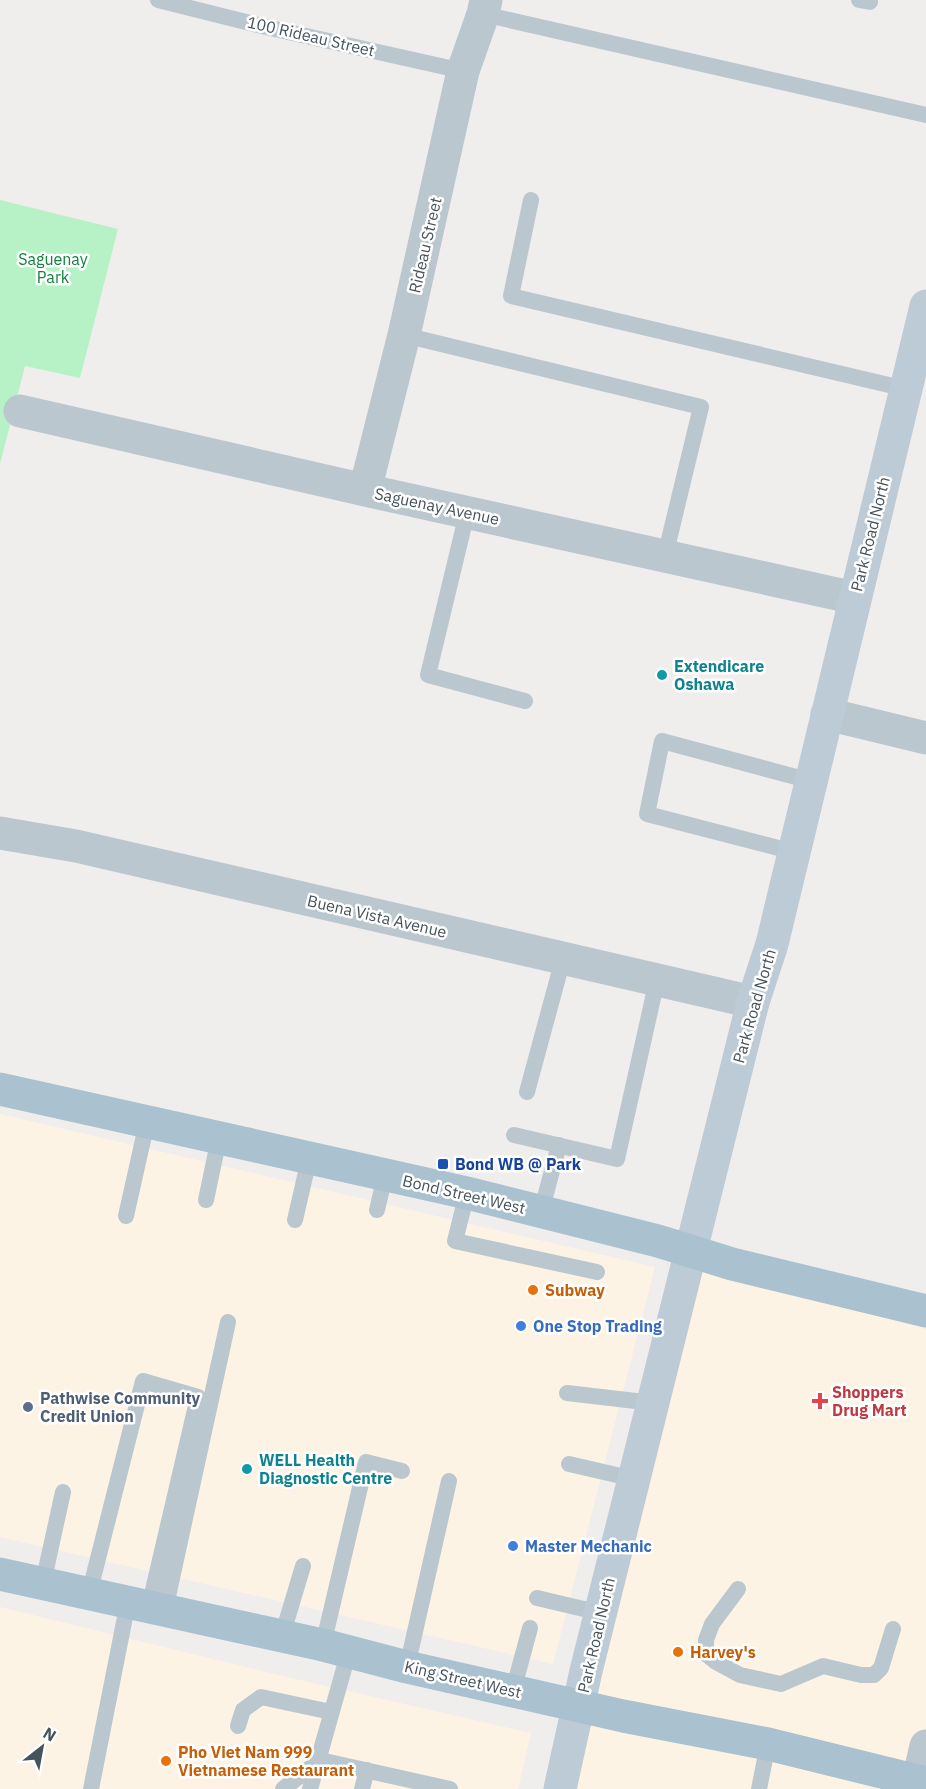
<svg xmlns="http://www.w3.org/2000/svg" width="926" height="1789" font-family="'IBM Plex Sans',sans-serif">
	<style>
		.commercial { fill: #fdf3e4 }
		.green { fill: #b7f2c7 }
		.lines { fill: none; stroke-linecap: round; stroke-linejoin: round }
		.service { stroke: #bac7ce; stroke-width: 16 }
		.minor { stroke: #bac7ce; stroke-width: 33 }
		.secondary { stroke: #bccbd6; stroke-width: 33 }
		.primary { stroke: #aac1cf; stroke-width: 33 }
		.culture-dot { fill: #0f9aa8; stroke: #fff; stroke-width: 2 }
		.transit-dot { fill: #1a4fb4; stroke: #fff; stroke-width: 2 }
		.food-dot { fill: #e8710a; stroke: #fff; stroke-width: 2 }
		.shop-dot { fill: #3f7fe0; stroke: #fff; stroke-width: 2 }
		.health-dot { fill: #e0444e; stroke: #fff; stroke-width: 2 }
		.service-dot { fill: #5c6f8a; stroke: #fff; stroke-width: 2 }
		.labels { text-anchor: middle; stroke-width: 5; stroke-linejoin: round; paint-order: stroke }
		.street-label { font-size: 16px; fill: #44535c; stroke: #fff }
		.park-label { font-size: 16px; fill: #0f833c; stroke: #fff }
		.culture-label { font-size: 16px; font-weight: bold; fill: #0d838f; stroke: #fff; text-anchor: start }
		.transit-label { font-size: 16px; font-weight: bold; fill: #164399; stroke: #fff; text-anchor: start }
		.food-label { font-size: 16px; font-weight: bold; fill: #c56008; stroke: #fff; text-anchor: start }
		.shop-label { font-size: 16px; font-weight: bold; fill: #366cbe; stroke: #fff; text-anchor: start }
		.health-label { font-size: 16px; font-weight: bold; fill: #be3a42; stroke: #fff; text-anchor: start }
		.service-label { font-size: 16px; font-weight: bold; fill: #4e5e75; stroke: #fff; text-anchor: start }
	</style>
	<rect width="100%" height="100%" fill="#f0eded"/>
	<path class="commercial" d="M0,1114L655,1267L553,1664L0,1537Z
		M703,1265L926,1329V1789H574Z
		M0,1607L274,1674L531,1733L518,1789H0Z"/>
	<path class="green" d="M0,200L118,229L80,378L25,366L0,464Z"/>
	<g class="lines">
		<path class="service" d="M158,0L266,27L463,71
			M859,0L870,2
			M483,14L926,115
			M531,200L511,296L906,389
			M404,335L701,407L665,556
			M467,513L428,675L525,701
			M794,852L647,814L662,741L811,781
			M527,1092L563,959
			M514,1135L617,1159L657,980
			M467,1193L455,1241L597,1272
			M206,1200L219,1138
			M377,1210L385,1176
			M541,1212L559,1145
			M126,1216L147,1122
			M295,1220L309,1159
			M567,1393L653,1403
			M569,1464L634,1479
			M43,1583L63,1492
			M738,1589L712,1624L706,1640V1654L716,1662L740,1675L781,1684L823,1666L861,1675H874L881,1668L893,1629
			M89,1594L143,1381L198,1397L149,1607
			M537,1598L601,1613
			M165,1610L228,1322
			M282,1636L303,1566
			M323,1645L366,1462L402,1471
			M407,1667L449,1481
			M513,1691L530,1628
			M238,1726L243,1710L261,1697L331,1712
			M91,1789L128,1602
			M283,1789L320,1760L450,1789
			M310,1789L349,1651
			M362,1789L367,1770
			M759,1789L768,1744"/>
		<path class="minor" d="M20,411L365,490L855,598
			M365,490L404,335L463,71L483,14L486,0
			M827,714L926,738
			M0,833L76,846L753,1002
			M918,1781L926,1746"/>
		<path class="secondary" d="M560,1789L586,1671L753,1002L772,944L926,306"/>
		<path class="primary" d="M0,1089L467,1193L658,1241L732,1264L926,1311
			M0,1574L323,1645L407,1667L623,1716L768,1744L926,1783"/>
	</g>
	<g class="culture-dot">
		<circle cx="662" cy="675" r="6"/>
		<circle cx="247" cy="1469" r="6"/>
	</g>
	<rect class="transit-dot" x="437" y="1158" width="12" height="12" rx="3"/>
	<g class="food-dot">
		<circle cx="533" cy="1290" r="6"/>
		<circle cx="678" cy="1652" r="6"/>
		<circle cx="166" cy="1761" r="6"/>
	</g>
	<g class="shop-dot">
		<circle cx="521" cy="1326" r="6"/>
		<circle cx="513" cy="1546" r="6"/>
	</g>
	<path class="health-dot" d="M817 1392h6v6h6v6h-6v6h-6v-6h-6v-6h6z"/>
	<circle class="service-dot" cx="28" cy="1407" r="6"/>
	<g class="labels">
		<g class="street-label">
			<text transform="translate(311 36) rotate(13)" y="6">100 Rideau Street</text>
			<text transform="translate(425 245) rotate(-77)" y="6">Rideau Street</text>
			<text transform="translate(437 506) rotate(12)" y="6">Saguenay Avenue</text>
			<text transform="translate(870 534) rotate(-76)" y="6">Park Road North</text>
			<text transform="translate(377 916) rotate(13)" y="6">Buena Vista Avenue</text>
			<text transform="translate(754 1006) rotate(-74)" y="6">Park Road North</text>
			<text transform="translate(464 1194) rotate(13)" y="6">Bond Street West</text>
			<text transform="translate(596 1635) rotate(-77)" y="6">Park Road North</text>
			<text transform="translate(463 1679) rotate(13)" y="6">King Street West</text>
		</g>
		<g class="park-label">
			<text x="53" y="265">Saguenay<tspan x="53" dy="18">Park</tspan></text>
		</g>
		<g class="culture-label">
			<text x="674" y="672">Extendicare<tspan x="674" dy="18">Oshawa</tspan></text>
			<text x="259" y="1466">WELL Health<tspan x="259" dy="18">Diagnostic Centre</tspan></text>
		</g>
		<g class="transit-label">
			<text x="455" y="1170">Bond WB @ Park</text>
		</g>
		<g class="food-label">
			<text x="545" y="1296">Subway</text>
			<text x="690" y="1658">Harvey's</text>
			<text x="178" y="1758">Pho Viet Nam 999<tspan x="178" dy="18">Vietnamese Restaurant</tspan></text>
		</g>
		<g class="shop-label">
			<text x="533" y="1332">One Stop Trading</text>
			<text x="525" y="1552">Master Mechanic</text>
		</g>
		<g class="health-label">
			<text x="832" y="1398">Shoppers<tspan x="832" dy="18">Drug Mart</tspan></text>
		</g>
		<g class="service-label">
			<text x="40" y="1404">Pathwise Community<tspan x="40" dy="18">Credit Union</tspan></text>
		</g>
	</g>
	<g transform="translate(42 1747) rotate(31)" stroke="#ffffff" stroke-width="4.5" paint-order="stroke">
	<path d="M0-4.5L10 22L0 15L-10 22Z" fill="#44535c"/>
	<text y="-9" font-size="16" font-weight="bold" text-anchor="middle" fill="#44535c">N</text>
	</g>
</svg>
